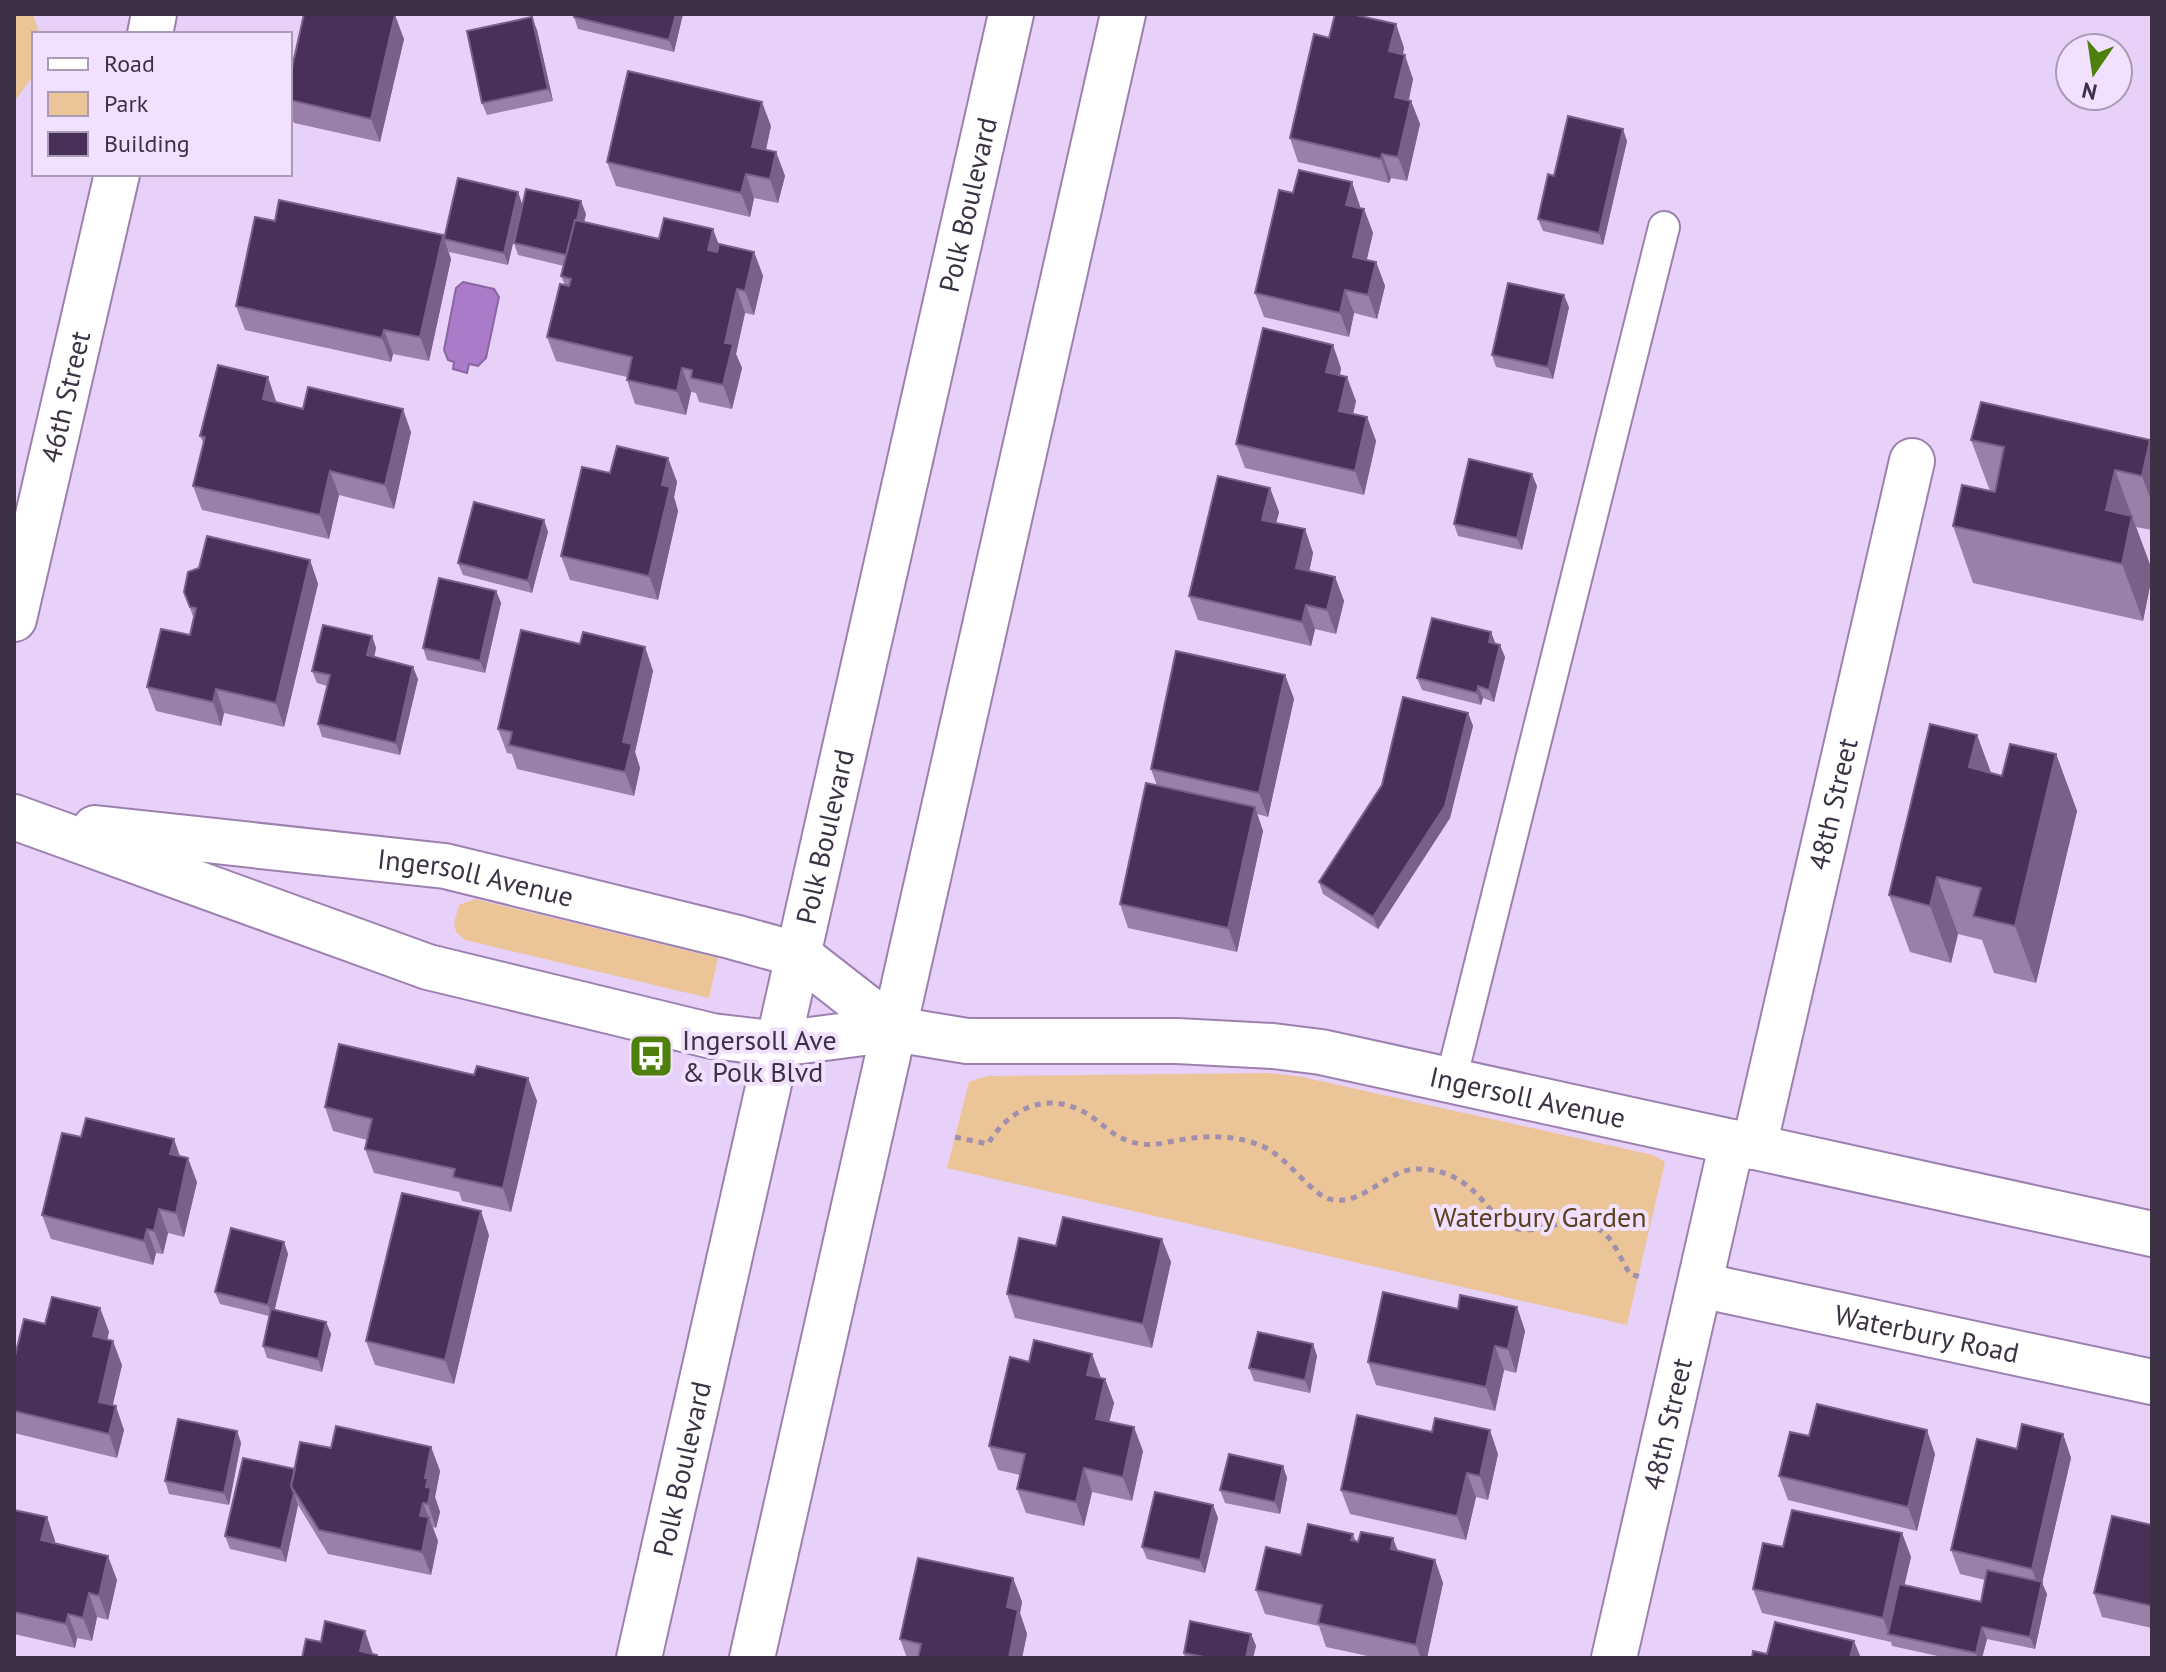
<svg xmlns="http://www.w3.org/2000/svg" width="2166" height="1672" font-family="'PT Sans',sans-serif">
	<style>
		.green { fill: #ebc497 }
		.water { fill: #aa7bc8; stroke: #8965a1; stroke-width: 2 }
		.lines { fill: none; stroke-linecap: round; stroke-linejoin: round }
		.lane-casing { stroke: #9c80af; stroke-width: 34 }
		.street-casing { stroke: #9c80af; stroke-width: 48 }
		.secondary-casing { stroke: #9c80af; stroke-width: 48 }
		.path { stroke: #a18fae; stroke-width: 5; stroke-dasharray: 6 6; stroke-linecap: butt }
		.lane { stroke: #fff; stroke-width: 30 }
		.street { stroke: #fff; stroke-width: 44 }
		.secondary { stroke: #fff; stroke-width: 44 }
		.wall { fill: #9880a9 }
		.shaded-wall { fill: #796089 }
		.building { fill: #493059; stroke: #796089; stroke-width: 2 }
		.labels { text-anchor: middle; stroke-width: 8; stroke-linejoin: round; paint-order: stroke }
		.street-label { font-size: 28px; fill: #3d3245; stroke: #f2e0ff }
		.poi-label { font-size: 28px; fill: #3d3245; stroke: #f2e0ff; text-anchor: start }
		.park-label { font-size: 28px; fill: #5a401e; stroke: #f2e0ff }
	</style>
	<rect width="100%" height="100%" fill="#e8d1f9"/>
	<path class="green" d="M14,14H33L40,34H34V75L14,102Z
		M475,899L718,958L709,998L465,940L456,932L454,923L459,905Z
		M1270,1073L1302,1077L1653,1155L1665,1162L1627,1325L947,1168L969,1082L988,1076Z"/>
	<path class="water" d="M463,282L494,289L499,297L486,358L478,366L469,364L467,373L453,369L454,362L448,360L444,350L456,288Z"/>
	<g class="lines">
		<g class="lane-casing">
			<path id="lane" d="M1451,1080L1664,227"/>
		</g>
		<g class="street-casing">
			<g id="street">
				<path d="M150,34L154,14"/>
				<path id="s1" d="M14,619L117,174"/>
				<path id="s2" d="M1754,1147L1912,461"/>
				<path id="s3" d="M1700,1285L2152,1382"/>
				<path id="s4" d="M639,1658L1011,14"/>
				<path d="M752,1658L1123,14"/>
				<path id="s5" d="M1614,1658L1732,1142"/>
			</g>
		</g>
		<g class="secondary-casing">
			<g id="secondary">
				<path id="s6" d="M14,817L428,967L712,1036L779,1044L894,1029L967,1041H1177L1273,1046L1321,1052L2152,1234"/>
				<path id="s7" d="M95,828L445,866L734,937L799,955L894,1029"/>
			</g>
		</g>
		<path class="path" d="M955,1137L988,1144C1007,1111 1043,1092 1080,1110C1105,1122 1112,1141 1143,1144C1155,1146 1167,1142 1179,1140C1207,1135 1236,1135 1262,1146C1290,1158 1311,1197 1334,1200C1365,1204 1387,1169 1417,1169C1447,1169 1466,1181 1485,1203C1491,1210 1498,1219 1506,1224C1538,1244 1570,1204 1604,1233C1615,1242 1622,1262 1630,1274L1644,1278"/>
		<use href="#lane" class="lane"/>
		<use href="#street" class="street"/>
		<use href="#secondary" class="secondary"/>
	</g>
	<path class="wall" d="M683,14L674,52L578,29L574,17Z
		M1396,24L1404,48L1403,55L1413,79L1409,100L1411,101L1420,124L1407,181L1391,178L1389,183L1298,162L1290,138L1329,38Z
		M537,30L553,101L487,115L482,103Z
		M404,39L380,142L294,123L290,113V77Z
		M771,126L766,150L776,152L785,176L778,203L754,198L750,217L616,186L607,162Z
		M1627,141L1603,245L1543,231L1538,219L1554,176Z
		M518,192L522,204L508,265L449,252L444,239Z
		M1360,206V209H1364L1373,233L1366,260L1376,262L1385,286L1377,319L1354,313L1349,337L1264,317L1255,293Z
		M586,214L584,222L659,239L719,244L754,252L763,276L754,315L745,313L736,354L742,368L732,409L699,402L696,393L691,392L686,415L635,404L627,380V377L556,361L547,337L565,285L561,276L564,266L518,255L514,243Z
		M275,221L443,235L451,259L429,361L393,354L391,362L245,330L236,306Z
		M1569,307L1553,379L1496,367L1492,355Z
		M1341,368L1340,376L1356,401L1353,414L1367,417L1376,441L1364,495L1245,468L1236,444Z
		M276,401L303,409L411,432L394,509L339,495L329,539L202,510L193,486L204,444L200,436Z
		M1971,440L2152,445V530L2136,527L2152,570V576L2143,621L1973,583L1953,526L1990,491Z
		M668,458L677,482L674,497L678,511L658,600L570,580L561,556L610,473Z
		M1537,486L1522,550L1458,536L1454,524Z
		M1270,488L1279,512L1276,523L1305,529L1313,553L1309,571L1335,577L1344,601L1336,634L1315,629L1311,646L1198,620L1189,596Z
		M544,520L548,532L532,593L463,575L458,563Z
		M310,560L318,584L284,727L224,713L221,726L156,711L147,687L190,635L194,619L184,592Z
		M496,591L501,603L485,673L427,660L423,648Z
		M1491,632L1495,644L1505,657L1494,702L1483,698L1481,705L1422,690L1417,678Z
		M372,636L376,648L374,657L418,679L400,755L322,737L318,724L327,686L317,683L312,671Z
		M580,644L645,647L653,671L635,752L640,768L634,796L517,769L512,754L507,753L498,729Z
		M1285,675L1294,699L1268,817L1257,814L1263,831L1237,952L1128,928L1120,904L1157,786L1151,769Z
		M1468,713L1473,726L1450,818L1378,929L1323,894L1319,882Z
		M1977,735L1991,773L2002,776L2056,754L2077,811L2036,983L1994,973L1982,940L1958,934L1951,963L1910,952L1889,895Z
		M474,1075L528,1078L537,1101L511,1212L462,1201L459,1192L374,1173L365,1149L367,1140L333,1131L325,1107Z
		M81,1137L174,1139L180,1156L197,1182L184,1237L168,1233L163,1254L156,1253L153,1265L51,1239L42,1215Z
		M489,1235L454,1384L375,1365L366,1341Z
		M284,1242L288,1254L274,1310L326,1322L331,1334L322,1372L267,1358L263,1346L269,1316L220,1304L215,1292Z
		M1056,1246L1171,1262L1152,1348L1015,1318L1007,1294Z
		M1517,1307L1525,1331L1516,1373L1504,1370L1495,1411L1376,1385L1368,1362L1458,1309Z
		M100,1308L109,1332L107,1339L122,1365L112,1405L124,1430L117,1458L14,1433V1360L45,1324Z
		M1313,1344L1317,1356L1310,1393L1254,1381L1249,1368Z
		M1101,1378L1105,1379L1114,1403L1109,1422L1143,1451L1132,1501L1092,1492L1084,1526L1026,1513L1017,1489L1020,1475L998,1470L989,1446Z
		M237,1431L241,1443L229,1505L169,1494L165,1481Z
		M2063,1434L2071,1458L2042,1583L2047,1594L2035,1649L1987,1639L1982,1658H1947L1892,1646L1891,1642L1762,1613L1753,1589L1783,1547L1902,1533L1911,1557L1904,1585L1981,1602L1985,1580L1960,1574L1951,1550L2017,1449Z
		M1809,1436L1935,1454L1917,1531L1788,1500L1779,1476Z
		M431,1447L440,1471L435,1497L440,1512L436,1528L433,1527L438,1541L431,1575L328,1554L298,1505L286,1562L230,1549L225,1536L295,1469L331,1448Z
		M1498,1454L1488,1500L1476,1497L1466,1540L1350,1514L1341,1490Z
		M1283,1466L1287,1478L1280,1514L1225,1503L1220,1490Z
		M1213,1505L1218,1518L1205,1573L1147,1559L1142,1547Z
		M14,1510L47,1517L55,1541V1543L117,1580L108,1620L97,1617L92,1641L77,1638L75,1648L14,1634Z
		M2152,1525V1628L2102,1617L2094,1593Z
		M1353,1534L1356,1541L1435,1560L1443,1583L1427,1658H1377L1326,1647L1319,1626L1265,1614L1256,1590L1301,1555Z
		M1013,1578L1022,1602L1020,1613L1027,1634L1022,1658H907L900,1639Z
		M1251,1634L1256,1646L1253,1658H1185L1184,1653Z"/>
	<path class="shaded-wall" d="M676,14H683L674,52L669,40Z
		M395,15L404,39L380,142L371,119Z
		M532,17L537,30L553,101L548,89Z
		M1396,24L1404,48L1398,75L1389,51Z
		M1405,55L1413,79L1404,121L1395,97Z
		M1411,101L1420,124L1407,181L1398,157Z
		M762,102L771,126L761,171L752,147Z
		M1623,129L1627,141L1603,245L1599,233Z
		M776,152L785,176L778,203L770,179Z
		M1382,154L1391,178L1389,183L1381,159Z
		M746,174L754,198L750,217L741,193Z
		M1352,182L1360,206L1355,229L1346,205Z
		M518,192L522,204L508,265L504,253Z
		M581,201L586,214L573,268L569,255Z
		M1364,209L1373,233L1362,281L1353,257Z
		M713,229L722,253L708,250Z
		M443,235L451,259L429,361L420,337Z
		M754,252L763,276L754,315L745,291Z
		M1376,262L1385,286L1377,319L1368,295Z
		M737,289L745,313L736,354L742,368L732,409L723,385L725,343Z
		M1345,290L1354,313L1349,337L1340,313Z
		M1564,295L1569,307L1553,379L1548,367Z
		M384,330L393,354L391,362L382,338Z
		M1333,345L1341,368L1335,396L1326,372Z
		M682,368L691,392L686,415L677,391Z
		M268,377L276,401L271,423L263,399Z
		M1347,377L1356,401L1348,435L1339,411Z
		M403,409L411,432L394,509L385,485Z
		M1367,417L1376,441L1364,495L1355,471Z
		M2150,440L2152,445V503L2142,476Z
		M668,458L677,482L674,497L678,511L658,600L649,576L662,485Z
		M2115,470L2152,570V576L2143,621L2122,564L2106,510Z
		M330,471L339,495L329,539L320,515Z
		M1532,474L1537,486L1522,550L1517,538Z
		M1270,488L1279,512L1271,544L1262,520Z
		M544,520L548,532L532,593L528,581Z
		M1305,529L1313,553L1305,592L1296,568Z
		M310,560L318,584L284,727L276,703Z
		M1335,577L1344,601L1336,634L1327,610Z
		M496,591L501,603L485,673L480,661Z
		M1306,605L1315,629L1311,646L1302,622Z
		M1491,632L1496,645L1489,642Z
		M372,636L376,648L372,668L367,655Z
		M1500,645L1505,657L1494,702L1489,690Z
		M645,647L653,671L635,752L640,768L634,796L625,772L623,742Z
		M413,667L418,679L400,755L396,743Z
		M1285,675L1294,699L1268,817L1259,793Z
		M1478,686L1483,698L1481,705L1477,693Z
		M216,689L224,713L221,726L213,702Z
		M1468,713L1473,726L1450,818L1378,929L1373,917Z
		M1977,735L1998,792L1969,767Z
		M2056,754L2077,811L2036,983L2015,926Z
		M1255,807L1263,831L1237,952L1228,928Z
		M1937,877L1958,934L1951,963L1930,906Z
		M528,1078L537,1101L511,1212L503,1188Z
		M174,1139L182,1163L170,1154Z
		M188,1158L197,1182L184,1237L176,1213Z
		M159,1209L168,1233L163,1254L154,1231Z
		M481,1211L489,1235L454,1384L445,1360Z
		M147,1229L156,1253L153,1265L144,1241Z
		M1162,1239L1171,1262L1152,1348L1143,1324Z
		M284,1242L288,1254L273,1317L268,1305Z
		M1517,1307L1525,1331L1516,1373L1508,1349Z
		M100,1308L109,1332L102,1360L93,1336Z
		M326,1322L331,1334L322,1372L318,1359Z
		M113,1341L122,1365L108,1426L99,1402Z
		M1313,1344L1317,1356L1310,1393L1305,1380Z
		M1495,1346L1504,1370L1495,1411L1486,1387Z
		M1092,1354L1101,1378L1096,1399L1087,1375Z
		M1105,1379L1114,1403L1104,1442L1096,1419Z
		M116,1406L124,1430L117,1458L109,1434Z
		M1134,1427L1143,1451L1132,1501L1123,1477Z
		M1490,1430L1498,1454L1488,1500L1480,1476Z
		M1927,1430L1935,1454L1917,1531L1908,1507Z
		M237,1431L241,1443L229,1505L224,1493Z
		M2063,1434L2071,1458L2042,1583L2047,1594L2035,1649L2030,1637L2040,1592L2032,1569Z
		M431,1447L440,1471L435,1497L440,1512L436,1528L428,1504L425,1478Z
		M1283,1466L1287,1478L1280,1514L1275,1502Z
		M1084,1468L1092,1492L1084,1526L1076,1502Z
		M1467,1473L1476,1497L1466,1540L1457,1516Z
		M294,1493L298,1505L286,1562L281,1549Z
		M423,1503L438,1541L431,1575L422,1552L420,1516Z
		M1213,1505L1218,1518L1205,1573L1200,1560Z
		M47,1517L55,1541L50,1564L41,1540Z
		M1902,1533L1911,1557L1893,1635L1889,1634L1883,1618Z
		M1393,1538L1402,1562L1391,1549Z
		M108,1556L117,1580L108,1620L99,1596Z
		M1435,1560L1443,1583L1427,1658H1421L1416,1645Z
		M1013,1578L1022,1602L1020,1613L1027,1634L1022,1658H1009L1007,1607Z
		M89,1593L97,1617L92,1641L83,1618Z
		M68,1614L77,1638L75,1648L66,1624Z
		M1982,1627L1987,1639L1982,1658H1978L1976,1653Z
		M365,1631L373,1654L360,1651Z
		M1251,1634L1256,1646L1253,1658H1246Z
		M1854,1641L1861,1658H1850Z"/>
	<path class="building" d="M304,14H390L395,15L371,119L290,100V77Z
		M575,14H676L669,40L574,17Z
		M1335,14H1351L1396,24L1389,51L1405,55L1395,97L1411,101L1398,157L1382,154L1381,159L1290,138L1314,34L1329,38Z
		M532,17L548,89L482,103L467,31Z
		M628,71L762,102L752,147L776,152L770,179L746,174L741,193L607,162Z
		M1568,116L1623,129L1599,233L1538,219L1548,174L1554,176Z
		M1299,170L1352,182L1346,205L1364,209L1353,257L1376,262L1368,295L1345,290L1340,313L1255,293L1279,190L1293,193Z
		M458,178L518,192L504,253L444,239Z
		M526,189L581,201L577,220H575L566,255L514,243Z
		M279,200L443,235L420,337L384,330L382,338L236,306L255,217L275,221Z
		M664,218L713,229L708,250L717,252L719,244L754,252L745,291L737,289L725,343L733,344L723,385L691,378L692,370L682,368L677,391L627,380L632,357L547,337L560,284L569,286L571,279L561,276L575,220L659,239Z
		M1508,283L1564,295L1548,367L1492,355Z
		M1263,328L1333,345L1326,372L1347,377L1339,411L1367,417L1355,471L1236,444Z
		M218,365L268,377L263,399L303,409L308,387L403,409L385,485L330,471L320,515L193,486L205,437L200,436Z
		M1981,402L2150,440L2142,476L2115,470L2106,510L2132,516L2122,564L1953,526L1962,485L1995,492L2004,447L1971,440Z
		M617,446L668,458L662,485L670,487L649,576L561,556L582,467L610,473Z
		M1469,459L1532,474L1517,538L1454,524Z
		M1218,476L1270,488L1262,520L1305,529L1296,568L1335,577L1327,610L1306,605L1302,622L1189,596Z
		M474,502L544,520L528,581L458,563Z
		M207,536L310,560L276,703L216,689L213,702L147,687L161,629L190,635L196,608L190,607L184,592L188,572L199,568Z
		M439,578L496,591L480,661L423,648Z
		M1432,618L1491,632L1489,642L1500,645L1489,690L1478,686L1477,693L1417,678Z
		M323,625L372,636L367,655L413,667L396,743L318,724L330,675L312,671Z
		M521,630L580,644L583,632L645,647L623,742L632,744L625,772L509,745L512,732L498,729Z
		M1176,651L1285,675L1259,793L1151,769Z
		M1403,697L1468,713L1445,806L1373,917L1319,882L1382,785Z
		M1930,724L1977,735L1969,767L2002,776L2010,744L2056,754L2015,926L1973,916L1981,888L1937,877L1930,906L1889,895Z
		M1146,783L1255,807L1228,928L1120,904Z
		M339,1044L474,1075L477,1066L528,1078L503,1188L453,1177L455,1169L365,1149L372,1119L325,1107Z
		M86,1118L174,1139L170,1154L188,1158L176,1213L159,1209L154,1231L147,1229L144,1241L42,1215L62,1133L81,1137Z
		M402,1193L481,1211L445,1360L366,1341Z
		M1063,1217L1162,1239L1143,1324L1007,1294L1019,1238L1056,1246Z
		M231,1228L284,1242L268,1305L215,1292Z
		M1383,1292L1458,1309L1460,1295L1517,1307L1508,1349L1495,1346L1486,1387L1368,1362Z
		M52,1297L100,1308L93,1336L113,1341L99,1402L116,1406L109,1434L14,1411V1360L24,1319L45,1324Z
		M271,1309L326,1322L318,1359L263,1346Z
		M1258,1332L1313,1344L1305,1380L1249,1368Z
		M1034,1340L1092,1354L1087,1375L1105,1379L1096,1419L1134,1427L1123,1477L1084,1468L1076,1502L1017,1489L1025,1454L989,1446L1010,1357L1029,1362Z
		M1817,1404L1927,1430L1908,1507L1779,1476L1790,1432L1809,1436Z
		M1357,1415L1432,1432L1435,1418L1490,1430L1480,1476L1467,1473L1457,1516L1341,1490Z
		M178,1419L237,1431L224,1493L165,1481Z
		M2022,1424L2063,1434L2032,1569L1951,1550L1977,1439L2017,1449Z
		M336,1426L431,1447L425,1478H428L426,1487L431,1488L428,1504L423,1503L420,1516L429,1517L422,1552L319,1530L291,1486L300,1442L331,1448Z
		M1229,1454L1283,1466L1275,1502L1220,1490Z
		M243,1458L295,1469L291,1486L294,1493L281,1549L225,1536Z
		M1155,1492L1213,1505L1200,1560L1142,1547Z
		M14,1510L47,1517L41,1540L108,1556L99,1596L89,1593L83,1618L68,1614L66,1624L14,1612Z
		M1792,1510L1902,1533L1883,1618L1753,1589L1763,1543L1783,1547Z
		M2112,1516L2152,1525V1606L2094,1593Z
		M1308,1524L1353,1534L1351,1540L1358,1542L1361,1532L1393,1538L1391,1549L1435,1560L1416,1645L1318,1623L1322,1605L1256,1590L1266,1547L1301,1555Z
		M918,1558L1013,1578L1007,1607L1018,1610L1009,1658H918L921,1644L900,1639Z
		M1987,1570L2042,1582L2030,1637L1982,1627L1976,1653L1888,1634L1899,1584L1981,1602Z
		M325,1621L365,1631L360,1651L377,1655V1658H302L306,1639L321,1642Z
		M1190,1621L1251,1634L1246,1658H1209L1184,1653Z
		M1775,1622L1854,1641L1850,1658H1752L1753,1651L1767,1654Z"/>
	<defs>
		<g id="bus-square" transform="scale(2.3)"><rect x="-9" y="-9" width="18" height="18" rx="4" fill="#4f7f0c" stroke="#f2e0ff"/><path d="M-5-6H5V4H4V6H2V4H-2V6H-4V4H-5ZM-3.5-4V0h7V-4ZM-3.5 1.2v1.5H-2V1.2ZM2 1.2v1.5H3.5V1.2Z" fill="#fff"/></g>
	</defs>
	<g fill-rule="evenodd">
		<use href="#bus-square" x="651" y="1056"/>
	</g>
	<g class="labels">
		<g class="street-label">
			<text dy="10" stroke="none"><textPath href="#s4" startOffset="1490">Polk Boulevard</textPath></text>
			<text dy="10" stroke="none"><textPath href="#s1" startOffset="228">46th Street</textPath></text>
			<text dy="10" stroke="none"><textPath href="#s2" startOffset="352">48th Street</textPath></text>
			<text dy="10" stroke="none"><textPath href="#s4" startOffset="842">Polk Boulevard</textPath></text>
			<text dy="10" stroke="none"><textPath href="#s7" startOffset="384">Ingersoll Avenue</textPath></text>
			<text dy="10" stroke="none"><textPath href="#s6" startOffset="1556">Ingersoll Avenue</textPath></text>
			<text dy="10" stroke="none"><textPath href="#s3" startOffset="232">Waterbury Road</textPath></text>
			<text dy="10" stroke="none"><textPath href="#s5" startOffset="240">48th Street</textPath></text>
			<text dy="10" stroke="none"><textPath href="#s4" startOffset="194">Polk Boulevard</textPath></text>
		</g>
		<g class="poi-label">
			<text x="682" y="1050">Ingersoll Ave<tspan x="682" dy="32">&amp; Polk Blvd</tspan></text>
		</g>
		<g class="park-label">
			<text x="1540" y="1227">Waterbury Garden</text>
		</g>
	</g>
	<rect width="2166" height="1672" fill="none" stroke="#3d3245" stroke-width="32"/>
	<rect x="32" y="32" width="260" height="144" fill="#f2e0ff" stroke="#aa9ab5" stroke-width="2"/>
	<rect x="48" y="58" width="40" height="12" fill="#ffffff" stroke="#aa9ab5" stroke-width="2"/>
	<text x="104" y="72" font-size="24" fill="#3d3245">Road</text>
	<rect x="48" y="92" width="40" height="24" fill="#ebc497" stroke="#aa9ab5" stroke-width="2"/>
	<text x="104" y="112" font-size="24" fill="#3d3245">Park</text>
	<rect x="48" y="132" width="40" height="24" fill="#493059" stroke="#aa9ab5" stroke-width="2"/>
	<text x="104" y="152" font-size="24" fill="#3d3245">Building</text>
	<g transform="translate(2094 72) rotate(193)"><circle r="38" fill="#f2e0ff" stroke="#aa9ab5" stroke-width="2"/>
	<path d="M0-6L14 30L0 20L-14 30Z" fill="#4f7f0c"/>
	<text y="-12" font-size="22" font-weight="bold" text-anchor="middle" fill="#3d3245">N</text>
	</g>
</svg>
